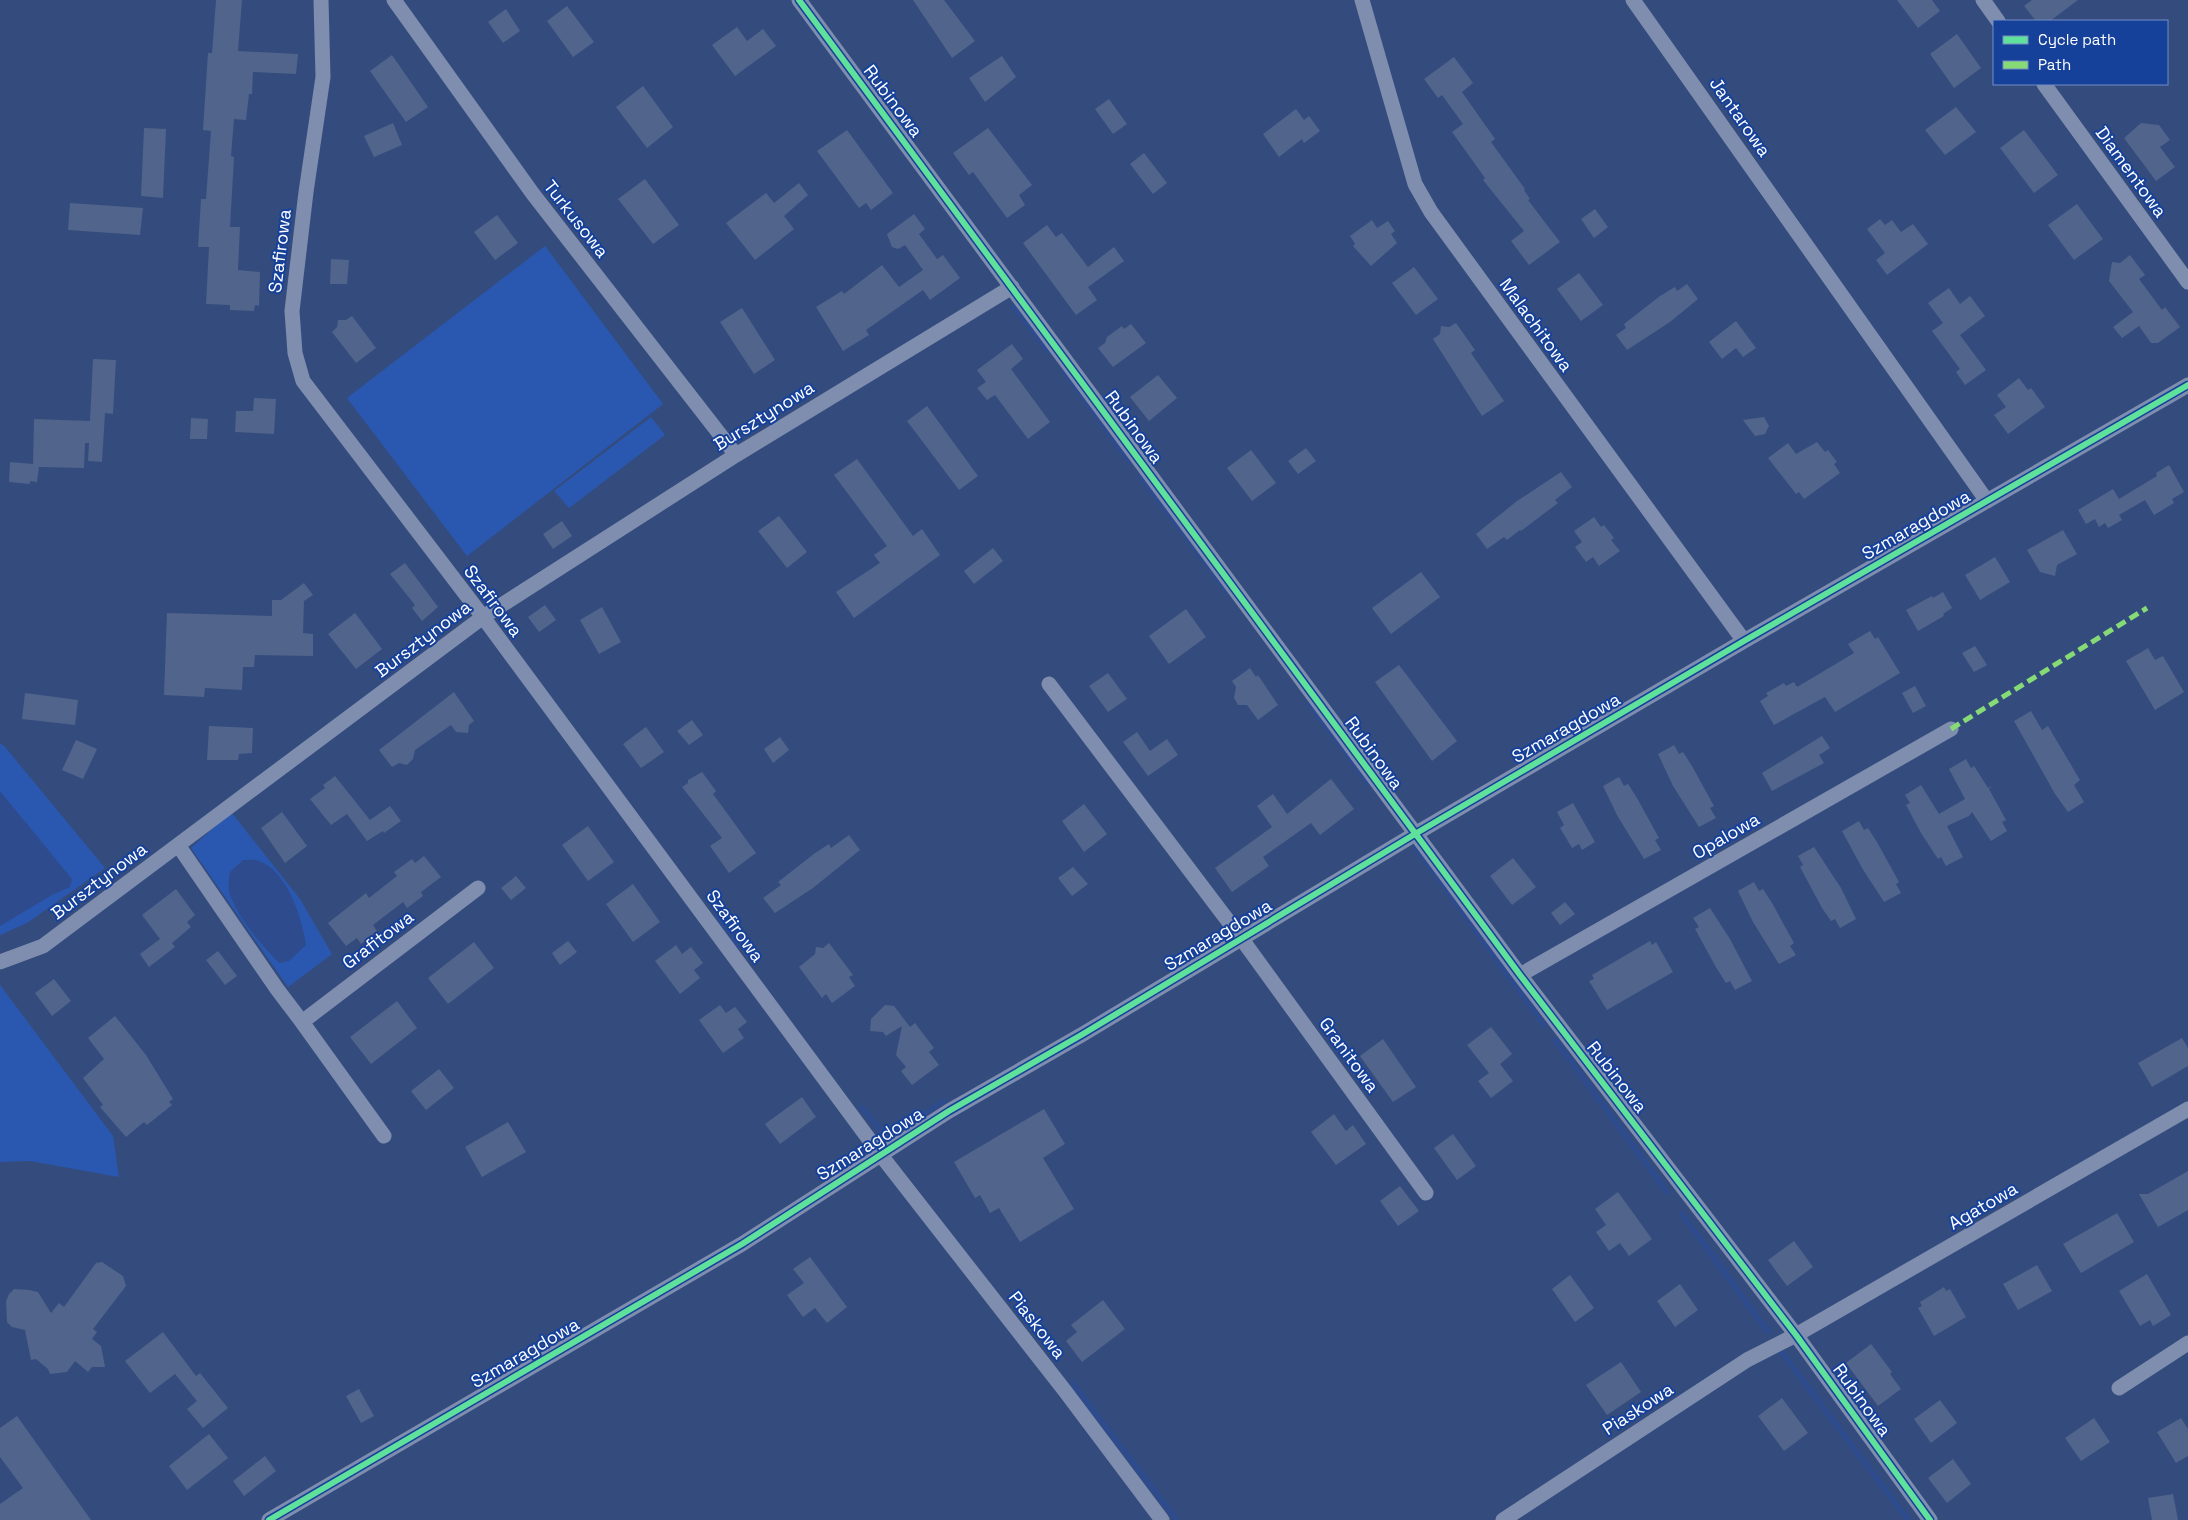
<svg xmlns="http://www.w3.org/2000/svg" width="2188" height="1520" font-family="'Space Grotesk',sans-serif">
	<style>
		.green { fill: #2a58b1 }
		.water { fill: #2e4c8d }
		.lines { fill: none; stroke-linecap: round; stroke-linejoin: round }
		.stream { stroke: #2e4c8d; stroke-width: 5.5 }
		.building { fill: #51648b }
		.minor { stroke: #7f8eae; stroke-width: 15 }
		.quiet { stroke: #86db77; stroke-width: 5; stroke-dasharray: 10 5; stroke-linecap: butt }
		.cycleway-casing { stroke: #16419b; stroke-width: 9 }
		.cycleway { stroke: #60e19b; stroke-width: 6 }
		.labels { text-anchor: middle; stroke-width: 4; stroke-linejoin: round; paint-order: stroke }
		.street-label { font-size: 18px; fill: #fff; stroke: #16419b }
	</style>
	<rect width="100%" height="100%" fill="#344c7d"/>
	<path class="green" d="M545,246L663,404L467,556L347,398Z
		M651,417L665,435L569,508L554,491Z
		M0,743L5,747L105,868L27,923L0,935Z
		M231,812L300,899L332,954L288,987L191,848Z
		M0,985L113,1136L119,1177L30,1161L0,1162Z"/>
	<path class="water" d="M0,791L72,879L70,887L52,895L0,926Z
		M243,860C248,860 254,859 259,861C287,871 302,917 306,945L289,961L279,963C260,943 240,921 230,895C227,888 229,879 230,872Z"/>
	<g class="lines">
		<path class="stream" d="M1014,307L1049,352
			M1064,371L1129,461
			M1141,477L1227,591
			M1310,704L1368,783
			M1415,846L1544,1025
			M716,918L737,947
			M1555,1040L1667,1192
			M862,1108L886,1136
			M884,1134L902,1128L944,1101
			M1682,1214L1768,1332
			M1780,1350L1908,1520
			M1073,1384L1177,1520"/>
	</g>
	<path class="building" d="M216,0H242L238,51L298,54L296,74L253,72L252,94H249L246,120L234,119L231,156L234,157L230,227H240L238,270L260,272L259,306L255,305L254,311L230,310V305L206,304L209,247H198L201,199H206L211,131L203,130L208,53H212Z
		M913,0H944L975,41L952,58Z
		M1897,0H1932L1940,11L1918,28Z
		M2032,0H2078L2050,21H2036L2024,6Z
		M567,6L594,42L573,57L547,21Z
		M506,9L520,31L503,43L488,22Z
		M737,27L747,41L763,29L776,46L735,76L712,45Z
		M1957,34L1981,68L1954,88L1930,54Z
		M392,55L428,107L406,122L370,71Z
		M1002,56L1016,77L985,102L969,78Z
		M1454,57L1473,83L1462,92L1495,139L1491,142L1525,189L1524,190L1530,199L1528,200L1560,242L1529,265L1511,241L1524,231L1483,180L1485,178L1452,132L1463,124L1442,95L1438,98L1424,79Z
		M643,86L673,127L647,148L616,107Z
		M1109,99L1127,124L1113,134L1095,109Z
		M1956,107L1976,132L1945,155L1925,130Z
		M1296,109L1304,120L1309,116L1320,131L1304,143L1302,139L1279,157L1263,134Z
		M393,123L402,145L374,157L364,136Z
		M2141,123L2159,125L2170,140L2160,147L2175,167L2156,181L2124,138Z
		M144,128L166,129L163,198L141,196Z
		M988,128L1032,185L1019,195L1025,205L1007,218L973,172L969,175L953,153Z
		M847,130L893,193L871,210L866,203L859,208L817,151Z
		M2024,130L2058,175L2034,193L2000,148Z
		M1144,153L1167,183L1153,194L1130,164Z
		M645,179L679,225L653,244L618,199Z
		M799,183L808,195L784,216L794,229L755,260L726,223L766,193L774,203Z
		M70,203L143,208L140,235L68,230Z
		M2077,204L2103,239L2074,260L2048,225Z
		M1595,209L1608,227L1594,238L1581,219Z
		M914,214L925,229L919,234L937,259L943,255L960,278L930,300L923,290L866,330L869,335L843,351L816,307L842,291L844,294L882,265L899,287L923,270L905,245L898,249L892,247L887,234Z
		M497,215L518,243L495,260L474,232Z
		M1880,219L1885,225L1892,220L1901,232L1913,224L1928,244L1887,275L1876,260L1885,253L1867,229Z
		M1372,220L1377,228L1388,221L1395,231L1391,234L1397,243L1371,266L1353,246L1355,244L1350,236Z
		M1047,225L1056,237L1062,233L1088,267L1114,247L1124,261L1088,287L1097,300L1076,315L1023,243Z
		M2130,255L2145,275L2139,279L2162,310L2165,307L2180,327L2158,343H2151L2139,326L2122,338L2113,327L2133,312L2109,281L2112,262L2120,263Z
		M331,259L349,260L347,284H330Z
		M1414,267L1438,299L1416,315L1392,283Z
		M1579,273L1603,305L1581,321L1557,289Z
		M1687,284L1698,299L1670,322L1627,350L1616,335L1626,328L1624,324L1660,296L1675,287L1677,291Z
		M1949,288L1960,304L1970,296L1985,316L1960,335L1986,370L1965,385L1956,372L1960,369L1932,331L1943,323L1928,303Z
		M742,308L775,360L754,374L720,322Z
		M352,316L376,348L356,363L332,332L337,327L338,320H346Z
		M1736,321L1756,348L1743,357L1736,348L1722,359L1709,342Z
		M1456,323L1475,350L1471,353L1504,401L1482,416L1433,339L1440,334L1441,326L1449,327Z
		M1131,324L1146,343L1113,367L1098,348L1105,343L1107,337L1122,326L1124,329Z
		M1012,344L1023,359L1011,369L1050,422L1028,439L995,395L987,400L977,388L986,382L977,370Z
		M93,359L116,360L113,414L105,413L102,462L88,461L89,443H85L84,468L39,467L37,482L30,481V484L9,482L10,462L33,464L34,419L90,421Z
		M1158,375L1177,398L1149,421L1130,397Z
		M2019,378L2028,390L2031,388L2045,407L2008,434L1994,415L2006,407L1997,395Z
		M254,398L276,399L274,434L235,432L236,411H253Z
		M927,406L978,476L959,490L907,421Z
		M1764,417L1769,426L1765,434L1755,436L1743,420Z
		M191,418L208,419L207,439H190Z
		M1817,442L1825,452L1828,450L1837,462L1834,464L1840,473L1804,499L1799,492L1796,494L1768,458L1788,443L1796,454Z
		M1306,448L1316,461L1298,474L1288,461Z
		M1251,450L1276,483L1252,501L1227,468Z
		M857,459L913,536L922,529L940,555L854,618L836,592L880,563L874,555L887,546L834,475Z
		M2169,465L2184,492L2172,499L2174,503L2154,515L2145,500L2119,515L2122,520L2108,528L2105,523L2099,527L2095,519L2086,524L2078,510L2113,489L2119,499L2157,476L2156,473Z
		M1561,472L1572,487L1555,500L1558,503L1521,531L1520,530L1507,540L1504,537L1487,549L1476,534L1517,501Z
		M779,516L807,552L787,568L758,531Z
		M1594,517L1601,527L1604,525L1614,538L1611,540L1620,551L1599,566L1593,557L1586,562L1575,547L1582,542L1574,531Z
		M562,521L572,536L553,549L543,534Z
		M2063,530L2077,554L2057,565L2055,576L2040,572L2027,550Z
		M993,548L1003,561L974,584L964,571Z
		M1995,557L2010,582L1980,600L1965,575Z
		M405,563L438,607L422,621L412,608L415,605L390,574Z
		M1421,572L1440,597L1391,634L1372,608Z
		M304,583L313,595L304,601L303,633L313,634V656L255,655L254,667H243L242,690L205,688L204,697L164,695L167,613L272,616V600H281Z
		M1943,592L1952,608L1943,614L1944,616L1918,631L1906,610L1932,596L1933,598Z
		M545,605L556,620L539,632L528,617Z
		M602,607L621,642L599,654L580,620Z
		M1186,609L1206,637L1169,664L1149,636Z
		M355,613L382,649L356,669L328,634Z
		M1870,631L1875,639L1878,637L1900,673L1835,712L1825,697L1774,725L1760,701L1768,696L1766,693L1784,683L1786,686L1794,682L1797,687L1854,653L1848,644Z
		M1975,646L1987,665L1974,672L1962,653Z
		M2148,648L2155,660L2163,656L2184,692L2155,710L2126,661Z
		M1399,665L1457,741L1432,761L1375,682Z
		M1250,668L1256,677L1258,675L1278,705L1258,720L1247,705H1238L1234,698L1236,687L1232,681Z
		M1108,673L1127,699L1108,712L1089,686Z
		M1915,686L1926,706L1913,713L1902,693Z
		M454,692L474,721L469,725L468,733L456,732L451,725L415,750L413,759L407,765L399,763L392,767L379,750Z
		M25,693L78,700L75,725L22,719Z
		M2031,711L2042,730L2048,726L2080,780L2074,785L2084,802L2068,812L2055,794L2014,721Z
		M692,720L703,735L689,745L677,731Z
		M209,726L253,728L252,753L239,754L238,760H207Z
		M646,727L664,752L641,768L623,744Z
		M1137,732L1150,751L1167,739L1178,755L1148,776L1123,742Z
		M1822,736L1830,748L1819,755L1824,763L1772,791L1762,773Z
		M780,737L789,750L773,763L764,749Z
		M76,740L97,749L83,779L62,770Z
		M1674,745L1679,754L1683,752L1692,766L1714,806L1710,808L1716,818L1699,827L1673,786L1658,754Z
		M1966,759L1971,768L1974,766L1988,788L1992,786L1989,789L2006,820L2002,822L2007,831L1991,841L1972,812L1969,816L1947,826L1963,857L1946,866L1941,857L1938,859L1921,833L1906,805L1910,803L1905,795L1921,785L1939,814L1965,799L1949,769Z
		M702,772L716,791L713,794L756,853L729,873L710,846L722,838L682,787L688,783V780Z
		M335,776L370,820L390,806L401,821L384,833L383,831L367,841L347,814L331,825L310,799L325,788L323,785Z
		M1619,777L1624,786L1628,784L1637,798L1659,838L1655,840L1661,850L1644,859L1618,817L1603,786Z
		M1331,779L1354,809L1320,835L1311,823L1263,857L1269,866L1232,892L1215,868L1272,827L1257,806L1273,794L1287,814Z
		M1573,803L1595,842L1582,850L1579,844L1572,848L1560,828L1564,825L1557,812Z
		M1084,804L1107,834L1084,852L1062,821Z
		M282,812L307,846L285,863L261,828Z
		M1859,821L1864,830L1868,828L1877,842L1899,882L1896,884L1901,893L1884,902L1862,868L1842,831Z
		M588,826L614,862L588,881L562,845Z
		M849,835L860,850L813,888L775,913L763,898L781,885L778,882L815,853L829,844L831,848Z
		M1814,847L1841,888L1856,919L1840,928L1835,919L1831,921L1822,908L1800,867L1803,865L1798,856Z
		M424,856L441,877L421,892L423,896L407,908L403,902L373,925L377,931L361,944L357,938L346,946L328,923L366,893L369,898L397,876L394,872L412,859L415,863Z
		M1513,858L1536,887L1512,905L1490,876Z
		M1073,867L1088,884L1072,896L1058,878Z
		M516,876L526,888L511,900L501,888Z
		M1754,882L1759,891L1763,889L1772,903L1794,943L1790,946L1796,955L1779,964L1753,922L1738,891Z
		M633,884L660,922L633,942L606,904Z
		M176,889L195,915L187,922L191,927L172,943L175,947L149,967L140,954L160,939L142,915Z
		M1565,902L1575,914L1560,925L1551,913Z
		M1710,908L1730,939L1752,981L1735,990L1730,981L1726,983L1717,969L1695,929L1699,927L1693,918Z
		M568,941L577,952L560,965L552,953Z
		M1650,941L1652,945L1656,942L1673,972L1607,1010L1589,981L1594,979L1592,975Z
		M474,942L494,968L448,1004L428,978Z
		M829,943L853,975L849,977L855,986L832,1003L826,994L822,998L799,967L815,954L816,947L823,948Z
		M676,945L682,954L691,947L703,963L694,970L700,978L680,994L655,961Z
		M218,951L237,976L225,985L206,960Z
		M54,979L71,1001L52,1016L35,993Z
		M397,1001L417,1028L371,1064L350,1037Z
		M720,1005L726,1013L735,1007L747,1022L738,1029L744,1038L723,1053L699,1020Z
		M885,1005L894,1006L910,1027L915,1023L934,1048L929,1052L939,1065L912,1085L901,1071L906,1067L896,1055L902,1026L886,1036L883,1032L870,1031L871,1019Z
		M115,1016L146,1055L173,1099L169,1102L172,1105L147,1125L144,1122L126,1137L100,1107L103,1105L83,1078L104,1059L88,1038Z
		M1491,1027L1512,1054L1500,1064L1513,1081L1491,1098L1478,1081L1489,1073L1467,1045Z
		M2182,1038L2188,1048V1066L2152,1087L2138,1063Z
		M1383,1039L1416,1087L1393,1102L1360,1056Z
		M439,1069L454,1088L426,1110L411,1091Z
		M802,1097L816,1117L780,1144L765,1124Z
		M1044,1109L1065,1144L1043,1158L1074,1209L1020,1242L999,1208L990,1213L980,1195L975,1198L954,1162Z
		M1334,1114L1346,1131L1353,1125L1366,1144L1336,1165L1311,1132Z
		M508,1122L526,1152L482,1177L465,1147Z
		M1453,1134L1476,1166L1457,1180L1434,1148Z
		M2188,1171V1210L2158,1227L2139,1194H2148Z
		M1400,1186L1419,1211L1398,1226L1380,1201Z
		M1618,1192L1652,1239L1629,1256L1620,1243L1609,1251L1596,1232L1606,1225L1595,1209Z
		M2117,1213L2134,1242L2081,1273L2063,1244Z
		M1794,1241L1813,1267L1787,1286L1768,1260Z
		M810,1257L847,1307L827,1323L815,1308L803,1317L787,1295L804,1283L793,1269Z
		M102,1262L123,1276L126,1286L93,1329L97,1332L92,1339L101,1346L105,1367H92L88,1372L75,1361L67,1372L50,1374L48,1369L36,1359L31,1360L25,1330L12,1327L7,1322L6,1301L9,1294L14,1289L29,1290L38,1292L51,1313L59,1303L64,1307L96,1263Z
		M2037,1265L2052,1291L2018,1310L2003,1284Z
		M2147,1274L2171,1315L2153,1326L2150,1320L2140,1326L2119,1291Z
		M1570,1275L1594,1308L1575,1322L1552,1289Z
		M1680,1284L1698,1310L1675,1327L1657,1301Z
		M1944,1287L1946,1291L1950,1289L1966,1317L1934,1336L1918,1308L1922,1306L1920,1302Z
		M1103,1300L1125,1329L1082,1362L1066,1341L1077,1332L1071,1325Z
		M163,1332L196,1376L200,1373L228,1408L203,1428L187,1409L197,1401L175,1374L150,1393L125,1361Z
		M1871,1344L1892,1372L1890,1374L1901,1389L1878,1406L1846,1363Z
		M1621,1362L1641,1392L1607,1415L1586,1385Z
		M359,1389L374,1416L361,1423L346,1396Z
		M1782,1398L1808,1433L1784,1451L1758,1416Z
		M1940,1400L1957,1423L1931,1443L1914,1419Z
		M17,1416L91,1520H0V1504L23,1488L0,1457V1428Z
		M2094,1418L2110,1442L2081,1461L2065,1438Z
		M2181,1418L2188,1429V1456L2176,1463L2157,1432Z
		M209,1434L228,1458L187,1490L169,1466Z
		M265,1456L276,1471L244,1496L233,1481Z
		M1953,1459L1971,1484L1947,1503L1928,1478Z
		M2173,1494L2178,1520H2152L2148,1498Z"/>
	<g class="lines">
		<path class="minor" d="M321,0L323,77L306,192L292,311L295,353L303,381L483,617L880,1154L1065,1391L1162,1520
			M394,0L533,194L736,455
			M799,0L1520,975L1796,1335L1930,1520
			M1362,0L1415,184L1431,212L1744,641
			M1633,0L1987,501
			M1983,0L1998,21
			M2044,84L2188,282
			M1049,684L1241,938L1426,1193
			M178,845L277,989L302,1022L478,888
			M0,962L43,946L483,617L736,455L1012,287
			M1520,975L1951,729
			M302,1022L384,1136
			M2119,1388L2188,1343
			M269,1520L742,1244L949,1111L1083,1034L1415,834L1744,641L2188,385
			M1503,1520L1747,1360L1796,1335L2188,1109"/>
		<path class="quiet" d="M1951,729L2147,608"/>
		<g class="cycleway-casing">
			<path id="cycleway" d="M799,0L1520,975L1796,1335L1930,1520
				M269,1520L742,1244L949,1111L1083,1034L1415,834L1744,641L2188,385"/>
		</g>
		<use href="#cycleway" class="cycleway"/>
	</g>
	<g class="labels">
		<g class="street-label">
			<text transform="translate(893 101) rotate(53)" y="6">Rubinowa</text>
			<text transform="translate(1740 117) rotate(55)" y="6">Jantarowa</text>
			<text transform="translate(2131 172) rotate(54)" y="6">Diamentowa</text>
			<text transform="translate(576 219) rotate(52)" y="6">Turkusowa</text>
			<text transform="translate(280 251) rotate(-83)" y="6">Szafirowa</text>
			<text transform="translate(1536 325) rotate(54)" y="6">Malachitowa</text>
			<text transform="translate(764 416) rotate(-32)" y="6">Bursztynowa</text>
			<text transform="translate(1134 427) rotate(54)" y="6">Rubinowa</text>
			<text transform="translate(1916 525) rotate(-30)" y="6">Szmaragdowa</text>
			<text transform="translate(493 601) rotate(53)" y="6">Szafirowa</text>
			<text transform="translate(423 639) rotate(-37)" y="6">Bursztynowa</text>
			<text transform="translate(1566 728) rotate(-30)" y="6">Szmaragdowa</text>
			<text transform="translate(1374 753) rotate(54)" y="6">Rubinowa</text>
			<text transform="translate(1726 836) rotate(-30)" y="6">Opalowa</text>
			<text transform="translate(99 881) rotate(-37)" y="6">Bursztynowa</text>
			<text transform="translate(735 926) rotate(54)" y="6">Szafirowa</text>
			<text transform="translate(1218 935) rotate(-31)" y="6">Szmaragdowa</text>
			<text transform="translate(378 940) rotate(-37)" y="6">Grafitowa</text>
			<text transform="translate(1349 1055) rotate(54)" y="6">Granitowa</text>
			<text transform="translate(1617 1077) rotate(52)" y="6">Rubinowa</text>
			<text transform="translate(870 1144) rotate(-32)" y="6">Szmaragdowa</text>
			<text transform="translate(1983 1206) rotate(-30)" y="6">Agatowa</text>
			<text transform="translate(1037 1325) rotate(52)" y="6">Piaskowa</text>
			<text transform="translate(525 1353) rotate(-30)" y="6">Szmaragdowa</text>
			<text transform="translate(1862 1400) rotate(54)" y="6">Rubinowa</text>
			<text transform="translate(1638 1409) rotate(-33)" y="6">Piaskowa</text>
		</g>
	</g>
	<rect x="1993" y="20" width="175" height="65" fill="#16419b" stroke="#738dc3"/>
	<rect x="2003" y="36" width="25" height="8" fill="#60e19b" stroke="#738dc3"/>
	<text x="2038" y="45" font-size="15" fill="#ffffff">Cycle path</text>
	<rect x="2003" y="61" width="25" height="8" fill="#86db77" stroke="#738dc3"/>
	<text x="2038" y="70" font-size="15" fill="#ffffff">Path</text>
</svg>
